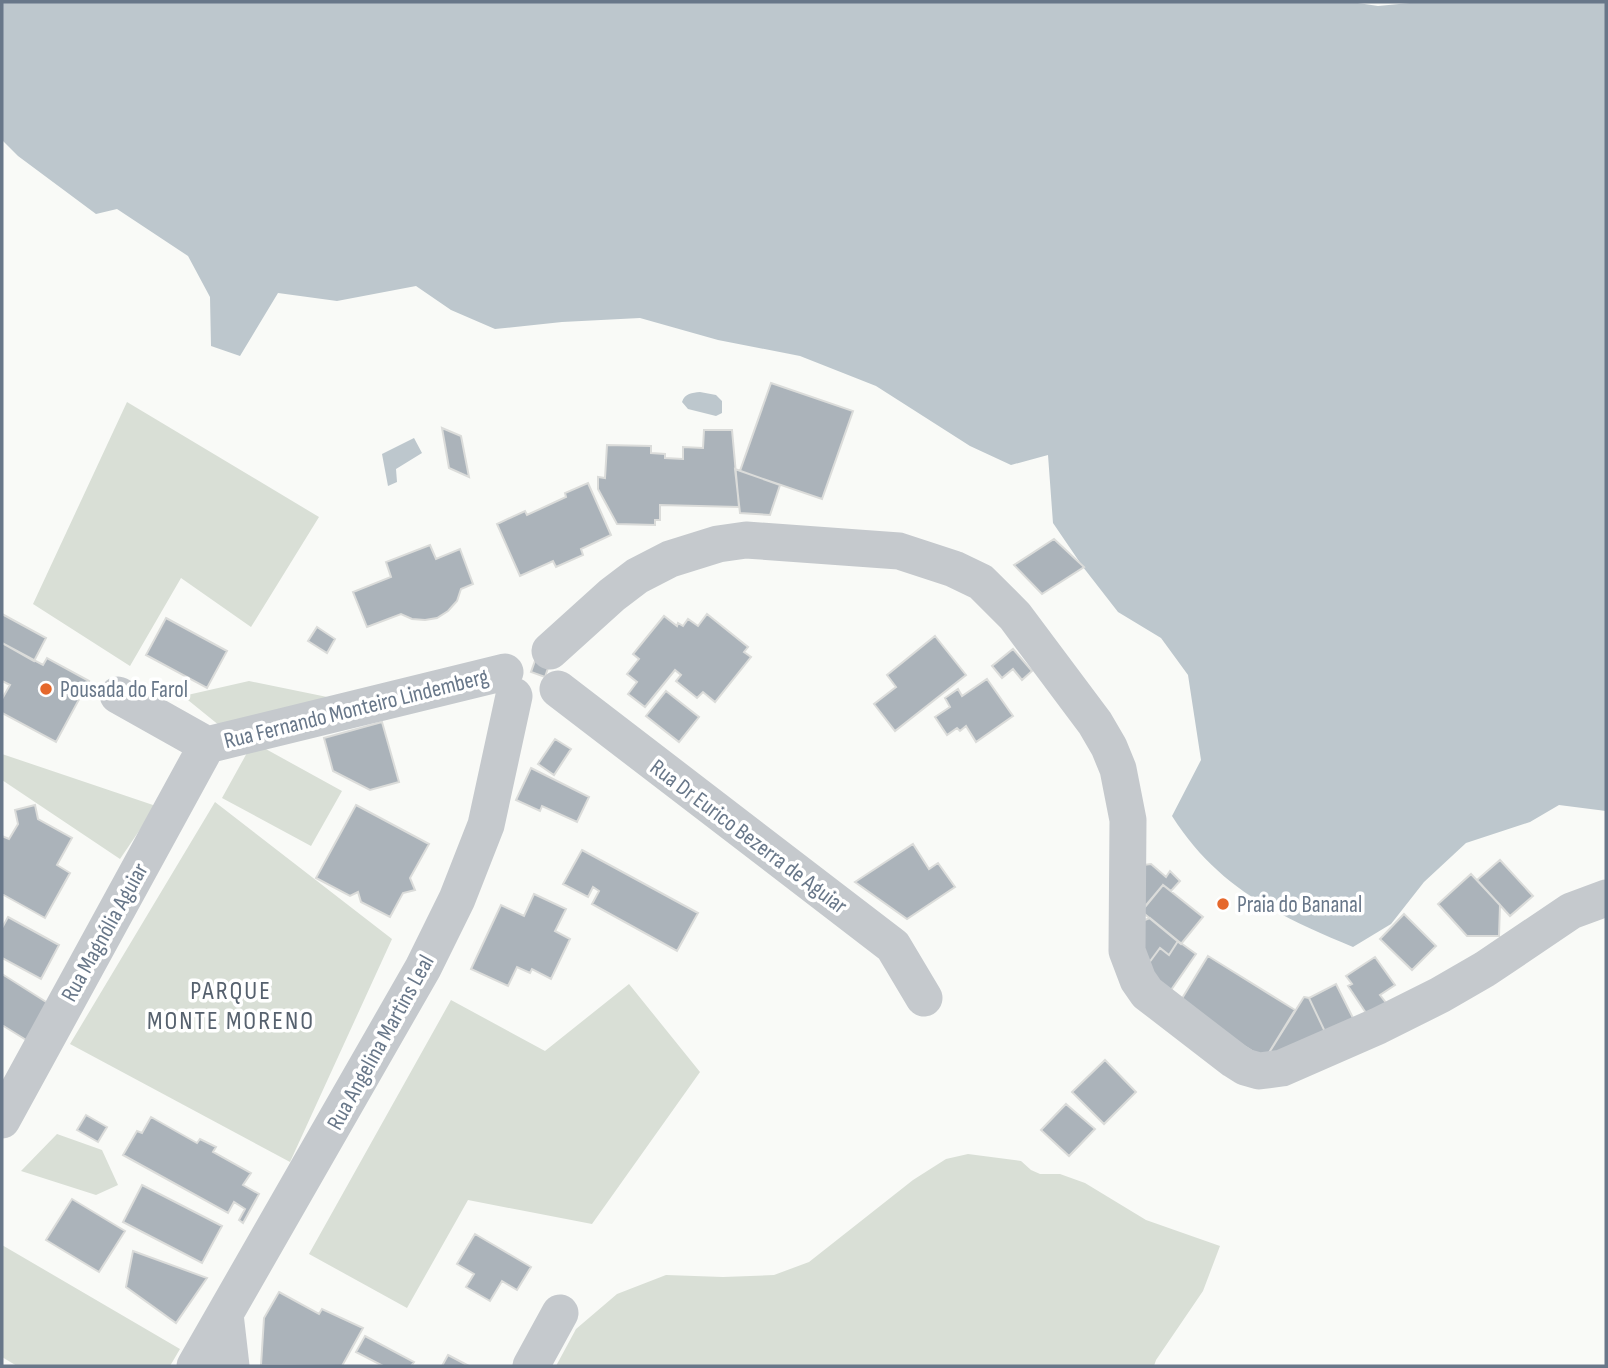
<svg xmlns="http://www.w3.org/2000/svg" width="1608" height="1368" font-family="'Sofia Sans Condensed',sans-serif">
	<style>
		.green { fill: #d9dfd6 }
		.water { fill: #bdc7cd }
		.building { fill: #abb3ba; stroke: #dbdcda; stroke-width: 2 }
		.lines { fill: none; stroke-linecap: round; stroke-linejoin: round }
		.minor { stroke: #c5c9cd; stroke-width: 37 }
		.poi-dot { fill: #e5682c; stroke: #fff; stroke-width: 2.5 }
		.labels { text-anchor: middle; stroke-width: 7; stroke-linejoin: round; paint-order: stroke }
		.poi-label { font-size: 23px; fill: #687789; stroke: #fff; text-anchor: start }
		.street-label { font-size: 23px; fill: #687789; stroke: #fff }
		.quarter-label { font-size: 26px; letter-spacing: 2px; fill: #56616e; stroke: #fff }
	</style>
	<rect width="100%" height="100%" fill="#f9faf7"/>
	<path class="green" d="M127,402L319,517L251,627L181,578L130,666L33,604Z
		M249,681L337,699L220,726L183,696Z
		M253,742L342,791L311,846L222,798Z
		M2,754L156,806L120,859L2,780Z
		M215,802L392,939L290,1162L70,1044Z
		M629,984L700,1072L592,1224L468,1200L407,1308L309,1254L451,1000L545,1051Z
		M57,1134L102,1150L118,1185L96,1195L21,1171Z
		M968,1154L1021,1161L1031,1170L1040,1174H1060L1085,1183L1146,1220L1220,1246L1203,1291L1156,1360L1154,1366H556L576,1329L617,1294L666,1275L723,1277L774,1275L809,1262L913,1180L946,1159Z
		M2,1245L180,1349L170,1366H17L2,1357Z"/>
	<path class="water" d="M2,2H1351L1378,6L1420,2H1606V811L1559,805L1530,822L1466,843L1424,882L1391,924L1353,947C1278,916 1217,887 1172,816L1201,760L1188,675L1161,638L1118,612L1083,567L1053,523L1048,455L1011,465L970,446L876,386L800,356L718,340L640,318L562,322L495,329L451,310L416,286L337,301L278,293L240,356L211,346L210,297L188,256L117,209L96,214L18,156L2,140Z
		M700,392L716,395L722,401V413L716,416L688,409L682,402C685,393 692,393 700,392Z
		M414,438L422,453L396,469L397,482L388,486L382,454Z"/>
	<path class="building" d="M771,383L853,411L822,499L740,471Z
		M442,428L461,436L469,477L449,468Z
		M704,430H732L739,507L660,505V520H655V525L617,524L598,489V477L605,478L607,445L651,446V453L665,454V458L683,459V447L703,448Z
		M735,469L780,485L770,515L740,513Z
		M588,483L611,535L581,549L583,555L556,567L553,561L520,576L497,524L525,511L527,515L566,497L565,493Z
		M1054,539L1084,567L1042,594L1014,565Z
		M430,545L436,559L460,549L473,584L461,589L457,601L448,611L437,618L425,620L412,619L401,614L367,627L353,592L391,577L386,562Z
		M2,614L46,638L34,661L2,643Z
		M707,614L748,647L744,652L751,657L715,702L703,692L697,698L676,681L681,675L675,670L645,707L628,694L637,682L627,674L639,659L633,654L664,616L677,626L678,623L683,626L688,619L698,626Z
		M166,618L227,651L207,688L146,655Z
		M317,627L335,639L327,653L308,641Z
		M935,636L966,675L895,731L874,704L896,687L887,675Z
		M2,643L43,665L47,658L89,681L56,742L2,713V699L10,685L2,681Z
		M1013,649L1032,671L1022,680L1013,669L1002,678L992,666Z
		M536,658L550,662L545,677L531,672Z
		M987,679L1013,716L976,742L966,726L960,731L957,728L947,735L935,717L950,707L945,698L958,689L962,696Z
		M666,691L699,717L679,742L646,716Z
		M382,722L399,782L370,790L333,771L324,738Z
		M555,739L571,749L554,775L538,764Z
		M531,768L589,797L577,822L542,806L540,811L516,800Z
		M35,805L38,819L72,838L57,865L70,873L45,918L2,894V836L9,839L18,824L15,810Z
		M356,805L429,844L410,878L415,890L403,893L390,917L361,902L358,892L350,896L316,878Z
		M913,844L929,869L938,863L955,887L907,919L855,882Z
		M582,850L698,913L677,951L592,904L599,891L593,887L588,897L563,884Z
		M1500,860L1533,896L1510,916L1477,880Z
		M1151,864L1166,877L1170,871L1180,881L1171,891L1163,885L1145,907L1135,866Z
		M1471,874L1500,905L1499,936H1467L1438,904Z
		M1163,885L1203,917L1181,944L1141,911Z
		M534,894L566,909L555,931L570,939L551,979L532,969L530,973L517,967L508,986L471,969L501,905L524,916Z
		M1404,914L1436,946L1412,970L1380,939Z
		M8,917L59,945L41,979L2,958V928Z
		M1150,918L1178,941L1169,955L1160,948L1143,971L1137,923Z
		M1178,941L1196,954L1171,990L1143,971L1160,948L1169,955Z
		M1208,956L1295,1010L1265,1059L1178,1005Z
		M1375,957L1395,985L1380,995L1387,1004L1368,1016L1348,986L1352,984L1346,976Z
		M2,974L54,1007L31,1043L2,1025Z
		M1336,984L1355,1022L1327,1036L1309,998Z
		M1304,997L1309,998L1327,1036L1265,1059Z
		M1105,1060L1136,1092L1104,1124L1072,1092Z
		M1066,1104L1095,1129L1069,1156L1041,1130Z
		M86,1115L107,1127L98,1142L77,1130Z
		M151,1117L197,1143L200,1139L216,1147L213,1152L251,1173L243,1185L259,1194L243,1223L239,1220L245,1209L234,1202L228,1213L123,1155L137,1131L142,1133Z
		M142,1185L222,1226L202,1263L123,1222Z
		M72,1199L125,1231L99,1272L46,1240Z
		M475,1234L531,1267L517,1290L502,1281L490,1301L466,1287L474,1274L457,1264Z
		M133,1251L207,1278L176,1323L126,1287Z
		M279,1292L319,1314L322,1309L363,1328L342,1366L261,1365L264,1318Z
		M365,1336L414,1362L411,1366H383L356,1352Z
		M448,1355L469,1366H442Z"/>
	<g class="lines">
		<path class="minor" d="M550,651L612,595L637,576L670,559L718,544L746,540L899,551L954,569L981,582L1015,616L1095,723L1109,747L1118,769L1128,820L1127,951L1138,980L1147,993L1234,1060L1245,1067L1259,1071L1282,1068L1378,1026L1440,995L1485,969L1571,911L1606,898
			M558,689L893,946L924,998
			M118,695L207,745
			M207,745L505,672
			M2,1120L207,745
			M225,1314L231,1366
			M195,1366L423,968L457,899L486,825L514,696
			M531,1366L560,1313"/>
	</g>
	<g class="poi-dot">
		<circle cx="46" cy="689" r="7"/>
		<circle cx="1223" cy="904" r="7"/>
	</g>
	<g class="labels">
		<g class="poi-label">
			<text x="60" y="697">Pousada do Farol</text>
			<text x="1237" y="912">Praia do Bananal</text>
		</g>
		<g class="street-label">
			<text transform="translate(356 708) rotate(-14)" y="8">Rua Fernando Monteiro Lindemberg</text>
			<text transform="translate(749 836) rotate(37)" y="8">Rua Dr Eurico Bezerra de Aguiar</text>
			<text transform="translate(104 932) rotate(-61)" y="8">Rua Magnólia Aguiar</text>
			<text transform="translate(380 1042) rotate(-61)" y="8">Rua Angelina Martins Leal</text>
		</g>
		<g class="quarter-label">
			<text x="231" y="999">PARQUE<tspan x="231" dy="30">MONTE MORENO</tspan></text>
		</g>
	</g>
	<rect width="1608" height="1368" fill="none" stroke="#687789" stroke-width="7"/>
</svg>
